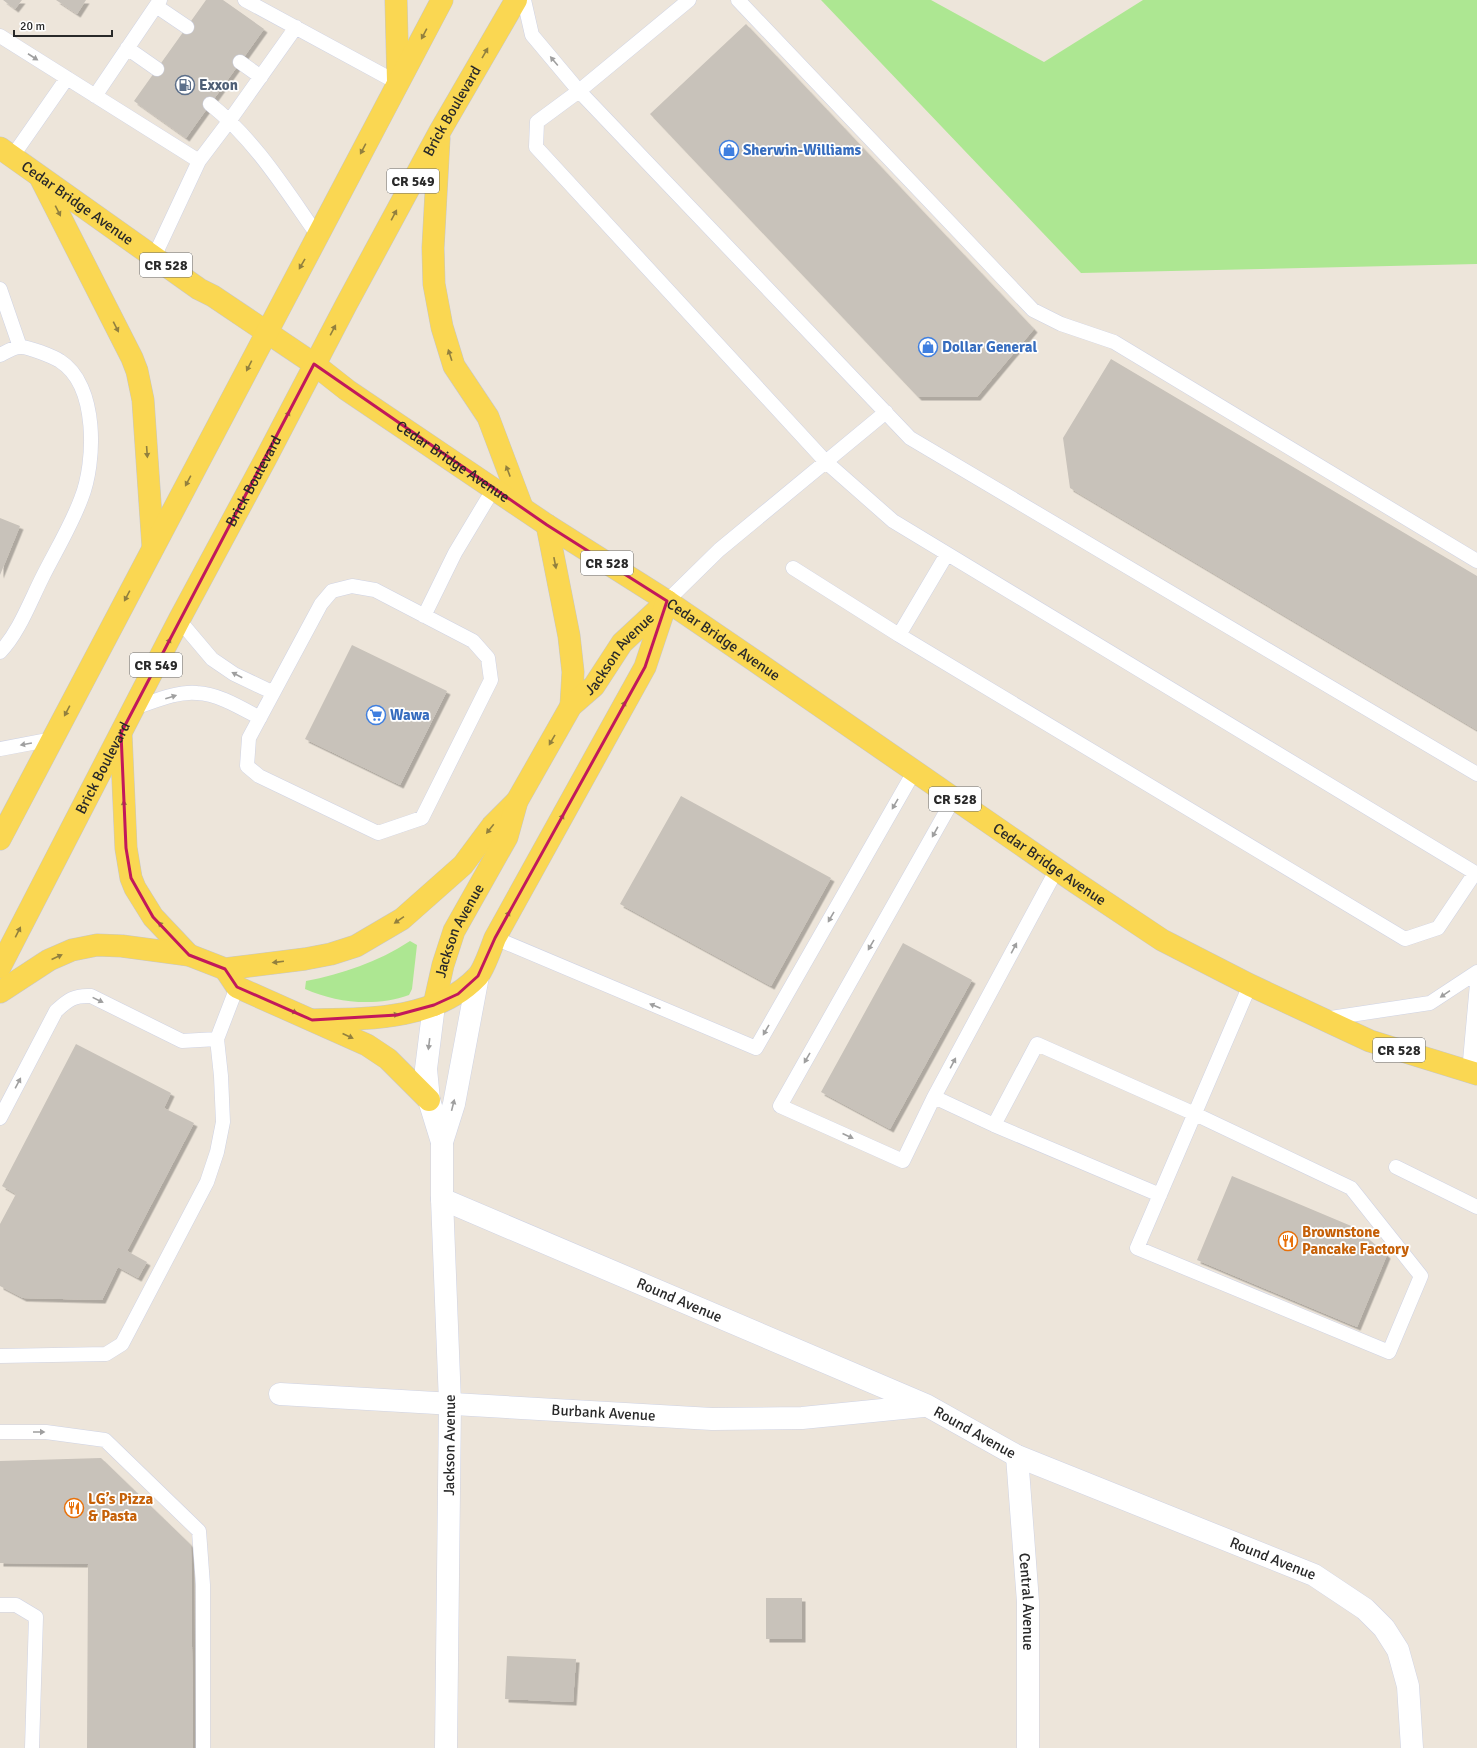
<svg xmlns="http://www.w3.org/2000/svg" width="1477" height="1748" font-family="Signika,sans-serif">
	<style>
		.green { fill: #ade792 }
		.building { fill: #c8c2ba; filter: url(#shadow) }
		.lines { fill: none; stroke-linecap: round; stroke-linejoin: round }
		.lane-casing { stroke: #cfd3e4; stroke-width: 15 }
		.street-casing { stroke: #cfd3e4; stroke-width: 23 }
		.primary-casing { stroke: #c7c7c7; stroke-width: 23 }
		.lane { stroke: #fff; stroke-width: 14 }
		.street { stroke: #fff; stroke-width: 22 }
		.primary { stroke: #fad752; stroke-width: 22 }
		.oneway { fill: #92803e }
		.oneway2 { fill: #9f9f9f }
		.marked { fill: none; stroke: #c2185b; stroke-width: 3; stroke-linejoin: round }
		.labels { text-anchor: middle; stroke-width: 3.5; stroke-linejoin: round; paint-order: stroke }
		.shield { fill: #fff; stroke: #696969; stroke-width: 1 }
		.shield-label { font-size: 14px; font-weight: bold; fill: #292929 }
		.service-label { font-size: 15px; font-weight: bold; fill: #4e5e75; stroke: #fff; text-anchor: start }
		.street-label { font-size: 15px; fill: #292929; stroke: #fff }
		.shop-label { font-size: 15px; font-weight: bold; fill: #366cbe; stroke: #fff; text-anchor: start }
		.food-label { font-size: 15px; font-weight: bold; fill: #c56008; stroke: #fff; text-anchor: start }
	</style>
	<defs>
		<filter id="shadow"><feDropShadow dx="3.5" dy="3.5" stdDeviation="0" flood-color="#0004"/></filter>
	</defs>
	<rect width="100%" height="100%" fill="#ede5da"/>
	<path class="green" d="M821,0H931L1044,62L1143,0H1477V264L1081,273Z
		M410,941L417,945L412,989L409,995C375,1007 337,1003 305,989L306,981C342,974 378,962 410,941Z"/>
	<path class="building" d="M3,0H22L15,9Z
		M56,0H86L77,14Z
		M206,0H223L264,29L186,138L134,101Z
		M746,24L1034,329L977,397H918L650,114Z
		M1111,359L1477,576V730L1070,488L1063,438Z
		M0,518L20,526L0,575Z
		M352,645L447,691L400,785L305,739Z
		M681,796L831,878L771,986L620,904Z
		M903,943L972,980L890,1129L821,1092Z
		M76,1044L171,1093L164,1108L194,1123L127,1251L147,1262L138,1278L118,1267L102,1300L23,1298L0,1286V1224L16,1194L2,1186Z
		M1232,1176L1356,1228L1387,1255L1357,1327L1197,1260Z
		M101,1458L191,1545L193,1748H87L88,1564L0,1563V1461Z
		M766,1598H802V1639H766Z
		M507,1656L576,1659L573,1702L505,1699Z"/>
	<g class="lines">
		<g class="lane-casing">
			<path id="lane" d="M245,0L398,83
				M524,0L532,35L579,91L910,438L1477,774
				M689,0L579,91L537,122L536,147L826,462L893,521L1477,874
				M738,0L1033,310L1061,324L1114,342L1477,561
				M156,6L187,27
				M0,36L199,161
				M127,48L157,69
				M240,62L261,77
				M95,96L160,0
				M210,104C255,140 285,189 318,236
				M12,157L67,78
				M154,257L199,161L230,120L296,27
				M0,289L20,347
				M0,355C6,352 14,347 20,347C27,346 54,357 60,361C98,385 96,462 81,499C71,526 55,552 42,578C30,602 18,634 0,652
				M793,568L899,635L1405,939L1438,928L1475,873
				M352,586L375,590L473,641L488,658L491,680L422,818L378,833L259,776L247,766L249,738L321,604L332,591Z
				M667,601L719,550L886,412
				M424,616L455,553L494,488
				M179,620L212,659L234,674L272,692
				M899,635L947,554
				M134,708C153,702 176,691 197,693C219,694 241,708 260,718
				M0,749L53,739
				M954,798L780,1106L903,1161L934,1097L1057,869
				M495,938L756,1048L915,770
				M1324,1019L1430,1003L1477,972
				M1469,1072L1477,984
				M934,1097L994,1125
				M0,1118L56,1011C68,1000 74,995 91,996L182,1041L217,1039
				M1396,1167L1477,1207
				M1160,1195L994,1125L1037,1044L1195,1114L1351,1188L1421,1276L1389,1352L1137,1248C1175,1161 1212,1073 1250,985
				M0,1356L106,1354L122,1344L207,1182L217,1152L223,1122L221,1076L217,1039L237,987
				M0,1432H46L105,1440L199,1531L203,1585V1748
				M0,1605H16L36,1617L32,1748"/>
		</g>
		<g class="street-casing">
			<g id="street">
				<path d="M434,1005L426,1069L429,1100L442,1142"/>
				<path id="s1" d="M442,1199L926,1405L1017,1456L1314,1575L1365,1609L1384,1628L1398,1650L1408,1686L1412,1748"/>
				<path id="s2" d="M280,1394L712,1419L802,1418L923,1406"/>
				<path id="s3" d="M1017,1456L1028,1602V1748"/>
				<path id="s4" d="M446,1748L450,1403L442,1199V1142L454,1104L478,976"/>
			</g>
		</g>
		<g class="primary-casing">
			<g id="primary">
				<path d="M396,0L398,81"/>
				<path d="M439,138L433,248L434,284L442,327L454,366L488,417L522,507"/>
				<path id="s5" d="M0,148L199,289L213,296L314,364L347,390L547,525L667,601L755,661L1075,882L1162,940L1250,985L1370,1041L1477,1074"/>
				<path d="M41,179L132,358L137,371L143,400L153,547"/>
				<path d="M547,525L569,636L573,672L571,706"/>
				<path d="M121,735L126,848L131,878L135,888L153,917L189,955"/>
				<path d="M0,839C147,559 294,279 442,0"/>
				<path id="s6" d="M0,967L179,620L265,460L346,305L440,131L516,0"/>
				<path d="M225,969L237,987L367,1045L388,1059L429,1100"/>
				<path d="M0,992L49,960L72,950L97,945L122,946L189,955L225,969L305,959L331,954L356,946L402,919L463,865L492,826L517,801"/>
				<path id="s7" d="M434,1005L443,965L454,931L507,837L517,801L571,706L594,686L622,643L665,603"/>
				<path d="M312,1020C368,1019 436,1020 477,977C484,970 491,948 495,938L645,667L667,601"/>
			</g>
		</g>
		<use href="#lane" class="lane"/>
		<use href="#street" class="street"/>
		<use href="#primary" class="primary"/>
	</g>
	<defs><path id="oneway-solid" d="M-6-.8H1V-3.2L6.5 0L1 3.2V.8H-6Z"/></defs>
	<g class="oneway">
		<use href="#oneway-solid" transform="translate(424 34) rotate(118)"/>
		<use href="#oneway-solid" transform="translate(485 53) rotate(-60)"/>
		<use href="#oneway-solid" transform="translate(363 149) rotate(118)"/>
		<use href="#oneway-solid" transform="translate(58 211) rotate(63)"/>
		<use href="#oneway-solid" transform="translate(394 215) rotate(-62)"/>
		<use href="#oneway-solid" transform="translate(302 264) rotate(120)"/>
		<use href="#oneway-solid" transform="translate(116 327) rotate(63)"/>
		<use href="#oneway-solid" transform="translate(333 330) rotate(-62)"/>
		<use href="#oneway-solid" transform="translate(450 355) rotate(-108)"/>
		<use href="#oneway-solid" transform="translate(249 366) rotate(117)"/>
		<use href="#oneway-solid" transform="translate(287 416) rotate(-63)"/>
		<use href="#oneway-solid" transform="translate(147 452) rotate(86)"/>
		<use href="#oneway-solid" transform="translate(508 471) rotate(-111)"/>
		<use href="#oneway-solid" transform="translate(188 481) rotate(118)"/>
		<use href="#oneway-solid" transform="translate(555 563) rotate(79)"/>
		<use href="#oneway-solid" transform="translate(127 596) rotate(118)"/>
		<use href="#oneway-solid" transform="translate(168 643) rotate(-63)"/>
		<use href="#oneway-solid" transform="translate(623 706) rotate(-61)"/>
		<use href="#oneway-solid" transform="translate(67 711) rotate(118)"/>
		<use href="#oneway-solid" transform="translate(552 740) rotate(120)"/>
		<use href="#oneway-solid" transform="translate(124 806) rotate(-93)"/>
		<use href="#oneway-solid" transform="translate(561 819) rotate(-61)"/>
		<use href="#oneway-solid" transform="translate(490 829) rotate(129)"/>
		<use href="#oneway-solid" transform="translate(507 916) rotate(-61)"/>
		<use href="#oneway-solid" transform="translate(399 920) rotate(146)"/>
		<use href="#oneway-solid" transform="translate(162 926) rotate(-134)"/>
		<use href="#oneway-solid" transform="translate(18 932) rotate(-63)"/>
		<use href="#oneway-solid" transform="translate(57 957) rotate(-25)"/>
		<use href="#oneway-solid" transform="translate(278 962) rotate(173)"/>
		<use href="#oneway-solid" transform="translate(292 1011) rotate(23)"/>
		<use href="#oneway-solid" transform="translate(393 1015) rotate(-8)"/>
		<use href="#oneway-solid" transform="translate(348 1036) rotate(25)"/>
	</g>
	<g class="oneway2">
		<use href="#oneway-solid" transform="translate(33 57) rotate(33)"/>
		<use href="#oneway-solid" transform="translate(554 61) rotate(-130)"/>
		<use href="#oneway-solid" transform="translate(237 675) rotate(-152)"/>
		<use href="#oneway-solid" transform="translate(171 697) rotate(-17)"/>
		<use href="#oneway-solid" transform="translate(26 744) rotate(170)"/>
		<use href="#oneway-solid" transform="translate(895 804) rotate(120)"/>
		<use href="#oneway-solid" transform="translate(935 832) rotate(119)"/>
		<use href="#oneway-solid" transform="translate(831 917) rotate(120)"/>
		<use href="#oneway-solid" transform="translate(871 945) rotate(120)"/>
		<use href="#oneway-solid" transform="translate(1014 948) rotate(-62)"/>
		<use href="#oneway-solid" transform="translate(1445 994) rotate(146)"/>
		<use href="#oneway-solid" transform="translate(98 1000) rotate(26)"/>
		<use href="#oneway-solid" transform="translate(655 1006) rotate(-157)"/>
		<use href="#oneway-solid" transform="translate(766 1030) rotate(120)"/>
		<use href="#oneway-solid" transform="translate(429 1044) rotate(97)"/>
		<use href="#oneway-solid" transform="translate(807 1058) rotate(120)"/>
		<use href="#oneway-solid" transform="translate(953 1063) rotate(-62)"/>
		<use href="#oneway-solid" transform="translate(18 1083) rotate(-62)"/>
		<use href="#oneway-solid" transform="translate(453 1105) rotate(-76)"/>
		<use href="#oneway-solid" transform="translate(848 1136) rotate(24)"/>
		<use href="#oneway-solid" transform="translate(39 1432)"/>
	</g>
	<path class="marked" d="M314,364L547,525L667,601L645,667L495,938L478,976L458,994L434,1005L397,1015L312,1020L237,987L225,969L189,955L153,917L131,878L126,848L121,733Z"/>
	<defs>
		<g id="fuel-ring" transform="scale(1)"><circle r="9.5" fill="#fff" stroke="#5c6f8a" stroke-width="1.5"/><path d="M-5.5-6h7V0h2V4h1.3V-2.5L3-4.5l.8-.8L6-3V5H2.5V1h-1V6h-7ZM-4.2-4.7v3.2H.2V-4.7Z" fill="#5c6f8a"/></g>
		<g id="shop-ring" transform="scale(1)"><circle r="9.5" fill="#fff" stroke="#3f7fe0" stroke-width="1.5"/><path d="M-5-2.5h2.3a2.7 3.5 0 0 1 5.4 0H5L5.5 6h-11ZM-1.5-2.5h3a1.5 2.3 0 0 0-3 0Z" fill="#3f7fe0"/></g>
		<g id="supermarket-ring" transform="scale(1)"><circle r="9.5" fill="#fff" stroke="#3f7fe0" stroke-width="1.5"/><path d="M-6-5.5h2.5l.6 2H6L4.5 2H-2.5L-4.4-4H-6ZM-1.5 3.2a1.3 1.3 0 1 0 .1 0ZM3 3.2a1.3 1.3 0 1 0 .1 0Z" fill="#3f7fe0"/></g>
		<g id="restaurant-ring" transform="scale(1)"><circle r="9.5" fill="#fff" stroke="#e8710a" stroke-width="1.5"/><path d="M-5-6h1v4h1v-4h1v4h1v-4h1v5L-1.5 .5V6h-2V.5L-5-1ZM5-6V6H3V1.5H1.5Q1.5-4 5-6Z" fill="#e8710a"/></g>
	</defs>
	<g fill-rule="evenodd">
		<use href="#fuel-ring" x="185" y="85"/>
		<use href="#shop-ring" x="729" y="150"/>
		<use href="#shop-ring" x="928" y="347"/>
		<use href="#supermarket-ring" x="376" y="715"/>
		<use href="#restaurant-ring" x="1288" y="1241"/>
		<use href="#restaurant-ring" x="74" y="1508"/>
	</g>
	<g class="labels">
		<g class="shield">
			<rect x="387" y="169" width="52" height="24" rx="3"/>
			<rect x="140" y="253" width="52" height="24" rx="3"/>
			<rect x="581" y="551" width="52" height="24" rx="3"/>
			<rect x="130" y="653" width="52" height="24" rx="3"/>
			<rect x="929" y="787" width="52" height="24" rx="3"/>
			<rect x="1373" y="1038" width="52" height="24" rx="3"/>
		</g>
		<g class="shield-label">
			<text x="413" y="186">CR 549</text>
			<text x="166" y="270">CR 528</text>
			<text x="607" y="568">CR 528</text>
			<text x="156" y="670">CR 549</text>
			<text x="955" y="804">CR 528</text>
			<text x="1399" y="1055">CR 528</text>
		</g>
		<g class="service-label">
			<text x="199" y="90">Exxon</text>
		</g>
		<g class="street-label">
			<text dy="5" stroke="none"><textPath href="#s6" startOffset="968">Brick Boulevard</textPath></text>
			<text dy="5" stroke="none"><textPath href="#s5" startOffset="95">Cedar Bridge Avenue</textPath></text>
			<text dy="5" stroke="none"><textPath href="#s5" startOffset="551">Cedar Bridge Avenue</textPath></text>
			<text dy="5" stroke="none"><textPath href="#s6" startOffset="548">Brick Boulevard</textPath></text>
			<text dy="5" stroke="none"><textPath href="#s5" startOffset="875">Cedar Bridge Avenue</textPath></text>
			<text dy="5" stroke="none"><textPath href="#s7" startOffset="403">Jackson Avenue</textPath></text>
			<text dy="5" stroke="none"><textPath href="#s6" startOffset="224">Brick Boulevard</textPath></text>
			<text dy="5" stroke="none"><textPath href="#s5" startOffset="1271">Cedar Bridge Avenue</textPath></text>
			<text dy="5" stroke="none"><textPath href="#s7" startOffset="79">Jackson Avenue</textPath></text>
			<text dy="5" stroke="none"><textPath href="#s1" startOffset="258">Round Avenue</textPath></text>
			<text dy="5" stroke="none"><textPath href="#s2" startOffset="324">Burbank Avenue</textPath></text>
			<text dy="5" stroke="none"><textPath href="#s1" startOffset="582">Round Avenue</textPath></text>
			<text dy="5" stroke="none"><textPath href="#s4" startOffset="303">Jackson Avenue</textPath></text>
			<text dy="5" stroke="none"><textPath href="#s1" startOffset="906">Round Avenue</textPath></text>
			<text dy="5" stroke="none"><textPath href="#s3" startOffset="146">Central Avenue</textPath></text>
		</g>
		<g class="shop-label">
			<text x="743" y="155">Sherwin-Williams</text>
			<text x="942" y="352">Dollar General</text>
			<text x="390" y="720">Wawa</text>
		</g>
		<g class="food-label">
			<text x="1302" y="1237">Brownstone<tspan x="1302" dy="17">Pancake Factory</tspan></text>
			<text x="88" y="1504">LG’s Pizza<tspan x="88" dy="17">&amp; Pasta</tspan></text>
		</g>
	</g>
	<path d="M14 30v6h98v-6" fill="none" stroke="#292929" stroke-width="2"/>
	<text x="20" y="30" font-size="12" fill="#292929" stroke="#ffffff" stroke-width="3" paint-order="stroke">20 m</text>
</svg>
